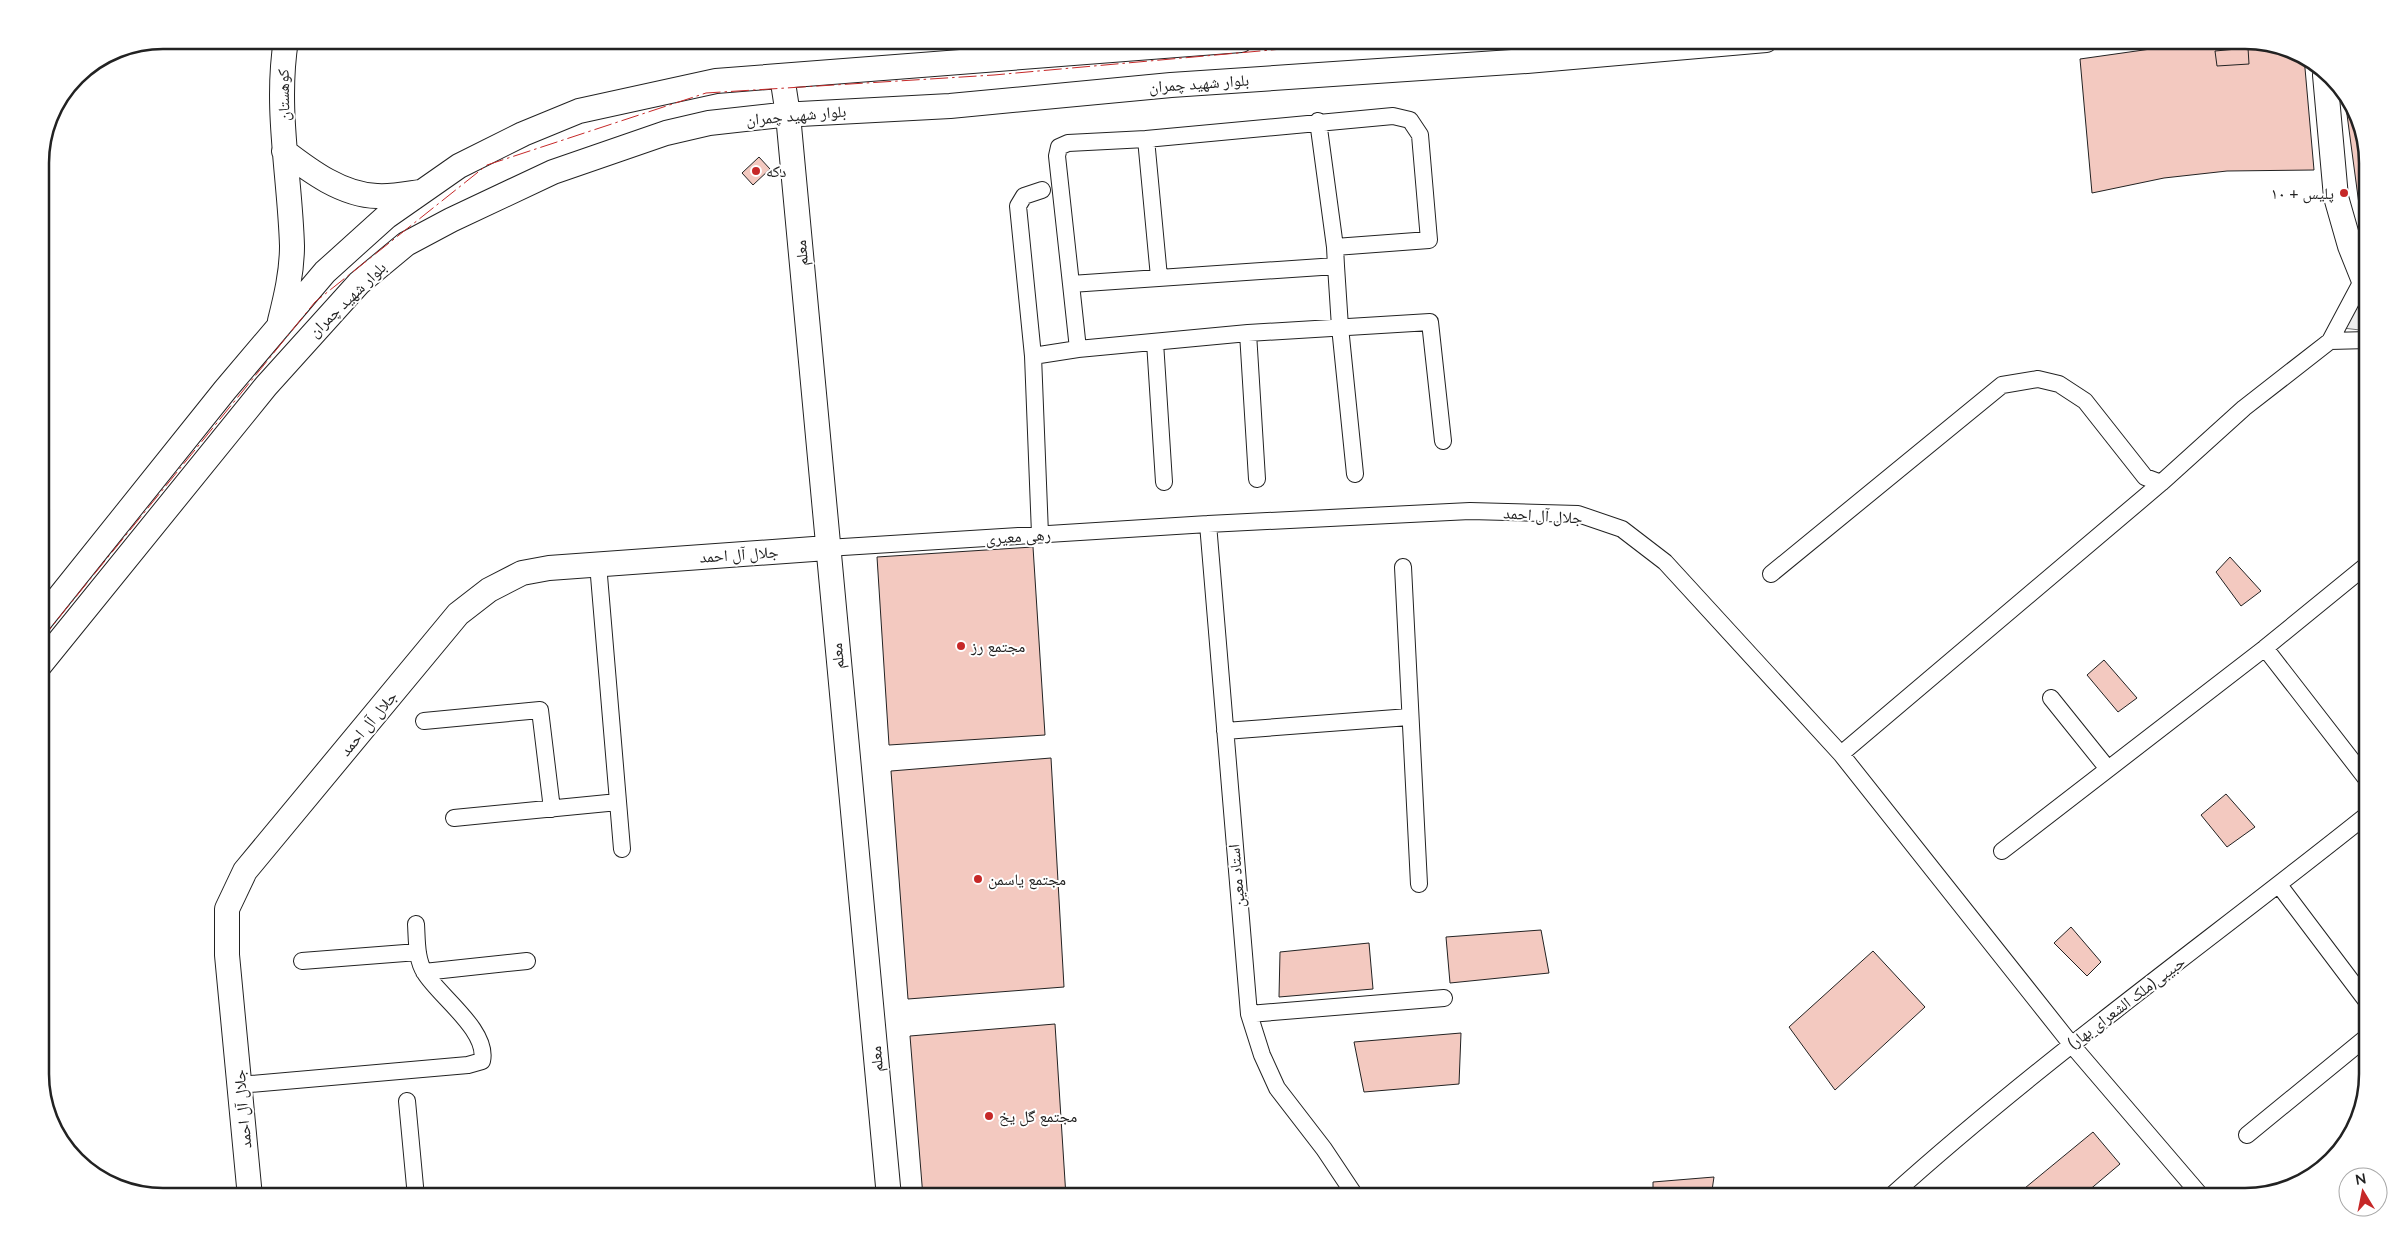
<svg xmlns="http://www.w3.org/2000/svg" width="2408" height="1237" font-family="Lato,'Noto Naskh Arabic',sans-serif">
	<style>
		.green { fill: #eee; stroke: #6f6f6f }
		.building { fill: #f3c9c0; stroke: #222 }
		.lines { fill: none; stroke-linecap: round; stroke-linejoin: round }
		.street-casing { stroke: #222; stroke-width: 18 }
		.secondary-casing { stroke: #222; stroke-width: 26 }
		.street { stroke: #fff; stroke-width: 16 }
		.secondary { stroke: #fff; stroke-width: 24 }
		.power { stroke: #c62828; stroke-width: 1; stroke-dasharray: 18 4 2.5 4; stroke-linecap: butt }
		.poi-dot { fill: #c62828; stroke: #fff; stroke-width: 2 }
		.labels { text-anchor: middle; stroke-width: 4; stroke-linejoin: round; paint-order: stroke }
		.street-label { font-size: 16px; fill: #222; stroke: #fff }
		.poi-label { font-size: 16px; fill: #222; stroke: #fff; text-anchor: start }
		.rim { fill: none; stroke: #222; stroke-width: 2.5 }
	</style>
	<rect width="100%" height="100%" fill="#fff"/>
	<path class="green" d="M2361,302L2368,331L2343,328Z"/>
	<path class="building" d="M2245,40L2300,53L2304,57L2314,170L2227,171L2164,178L2092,193L2080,59L2193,43Z
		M2248,48L2249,64L2217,66L2215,51Z
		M2344,92L2347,95L2368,155V225L2362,227Z
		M759,157L770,169L753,185L742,173Z
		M1033,547L1045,735L889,745L877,557Z
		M2230,557L2261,591L2241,606L2216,572Z
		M2104,660L2137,698L2118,712L2087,675Z
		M1051,758L1064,987L908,999L891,771Z
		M2226,794L2255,827L2227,847L2201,815Z
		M2071,927L2101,962L2087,976L2054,943Z
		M1541,930L1549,973L1450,983L1446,937Z
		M1369,943L1373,989L1279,997L1280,952Z
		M1873,951L1925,1007L1835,1090L1789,1027Z
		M1055,1024L1066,1197H923L910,1036Z
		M1461,1033L1459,1084L1364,1092L1354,1042Z
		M2093,1132L2120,1164L2081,1197H2014Z
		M1714,1177L1711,1197H1653V1182Z"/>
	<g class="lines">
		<g class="street-casing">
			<path id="street" d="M1318,121L1335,247
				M1336,266L1340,327L1355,474
				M1071,284L1057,156L1059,147L1068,143L1146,139
				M1248,333L1257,479
				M2330,341L2368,340
				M1155,342L1164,482
				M1078,349L1071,284L1336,266L1335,247L1429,240L1420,135L1410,120L1393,116L1146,139L1159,277
				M1033,356L1018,206L1024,196L1042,190
				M1208,524L1249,1014L1262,1055L1277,1088L1324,1149L1356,1197
				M1040,534L1033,356L1078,349L1248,333L1430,322L1443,441
				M827,548L1208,524L1470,511L1578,514L1622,529L1665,562L1841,754L2071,1044L2202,1197
				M598,564L622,849
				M1403,567L1419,884
				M1771,574L2002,385L2038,379L2059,384L2085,401L2145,477L2161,483
				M2265,648L2368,564
				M2051,698L2108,769
				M424,721L540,710L552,809
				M1225,731L1409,717
				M1841,754L2161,483L2244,408L2330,341L2363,279
				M454,818L618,802
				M2002,851L2265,648L2368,781
				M2279,885L2368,1003
				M302,961L418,952
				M424,972L527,961
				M1249,1014L1444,998
				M239,1085L468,1065L482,1061C489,1031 439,996 425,973C416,960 417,939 416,924
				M407,1101L416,1197
				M2247,1135L2368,1036
				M1890,1197C2042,1060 2208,942 2368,814"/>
		</g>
		<g class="secondary-casing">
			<path id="secondary" d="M2325,75L2336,197L2350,246L2368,291
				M782,76L788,115L889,1197
				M284,151C310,171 342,195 377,196C391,197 406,194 420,192
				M280,321C286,297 292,272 292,246C290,177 275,109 286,40
				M40,621L225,390L325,272L386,217L459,166L523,134L579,111L716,81L1241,40
				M40,665L266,386L359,283L406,244L451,220L553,172L666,133L709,123L781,115L950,106L1171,85L1527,61L1766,40
				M250,1197L227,955V909L245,871L458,614L489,590L522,573L549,568L827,548"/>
		</g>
		<use href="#street" class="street"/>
		<use href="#secondary" class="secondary"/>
		<path class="power" d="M40,641L315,302L487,165L706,93L994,75L1382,40"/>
	</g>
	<g class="poi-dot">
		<circle cx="756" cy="171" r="5"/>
		<circle cx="2344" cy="193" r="5"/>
		<circle cx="961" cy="646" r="5"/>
		<circle cx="978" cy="879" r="5"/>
		<circle cx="989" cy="1116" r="5"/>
	</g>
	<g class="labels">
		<g class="street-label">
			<text transform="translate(1199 83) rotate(-4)" y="6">بلوار شهید چمران</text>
			<text transform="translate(283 95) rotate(-91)" y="6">کوهستان</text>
			<text transform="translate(796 115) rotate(-5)" y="6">بلوار شهید چمران</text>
			<text transform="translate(801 253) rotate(-95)" y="6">معلم</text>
			<text transform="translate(347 299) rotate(-44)" y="6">بلوار شهید چمران</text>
			<text transform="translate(1543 515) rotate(4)" y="6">جلال آل احمد</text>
			<text transform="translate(1018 536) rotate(-4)" y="6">رهی معیری</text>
			<text transform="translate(739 554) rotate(-4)" y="6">جلال آل احمد</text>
			<text transform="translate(837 656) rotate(-95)" y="6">معلم</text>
			<text transform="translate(368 723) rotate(-50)" y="6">جلال آل احمد</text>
			<text transform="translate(1236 876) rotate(-95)" y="6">استاد معین</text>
			<text transform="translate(2126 1002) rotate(-37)" y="6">حبیبی(ملک الشعرای بهار)</text>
			<text transform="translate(876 1059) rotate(-95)" y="6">معلم</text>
			<text transform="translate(242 1109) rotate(-95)" y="6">جلال آل احمد</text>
		</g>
		<g class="poi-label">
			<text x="766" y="177">دکه</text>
			<text x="2334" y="199" text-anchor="end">پلیس + ۱۰</text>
			<text x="971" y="652">مجتمع رز</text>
			<text x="988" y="885">مجتمع یاسمن</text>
			<text x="999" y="1122">مجتمع گل یخ</text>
		</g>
	</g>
	<path d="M0 0H2408V1237H0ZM163 49H2245A114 114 0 0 1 2359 163V1074A114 114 0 0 1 2245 1188H163A114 114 0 0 1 49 1074V163A114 114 0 0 1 163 49Z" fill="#fff" fill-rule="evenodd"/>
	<path class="rim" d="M163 49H2245A114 114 0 0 1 2359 163V1074A114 114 0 0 1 2245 1188H163A114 114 0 0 1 49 1074V163A114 114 0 0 1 163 49Z"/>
	<g transform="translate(2363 1192) rotate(350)"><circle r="24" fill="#ffffff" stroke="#a7a7a7"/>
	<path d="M0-4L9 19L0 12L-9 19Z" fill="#c62828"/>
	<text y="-8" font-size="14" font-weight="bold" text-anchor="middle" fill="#222222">N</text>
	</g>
</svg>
